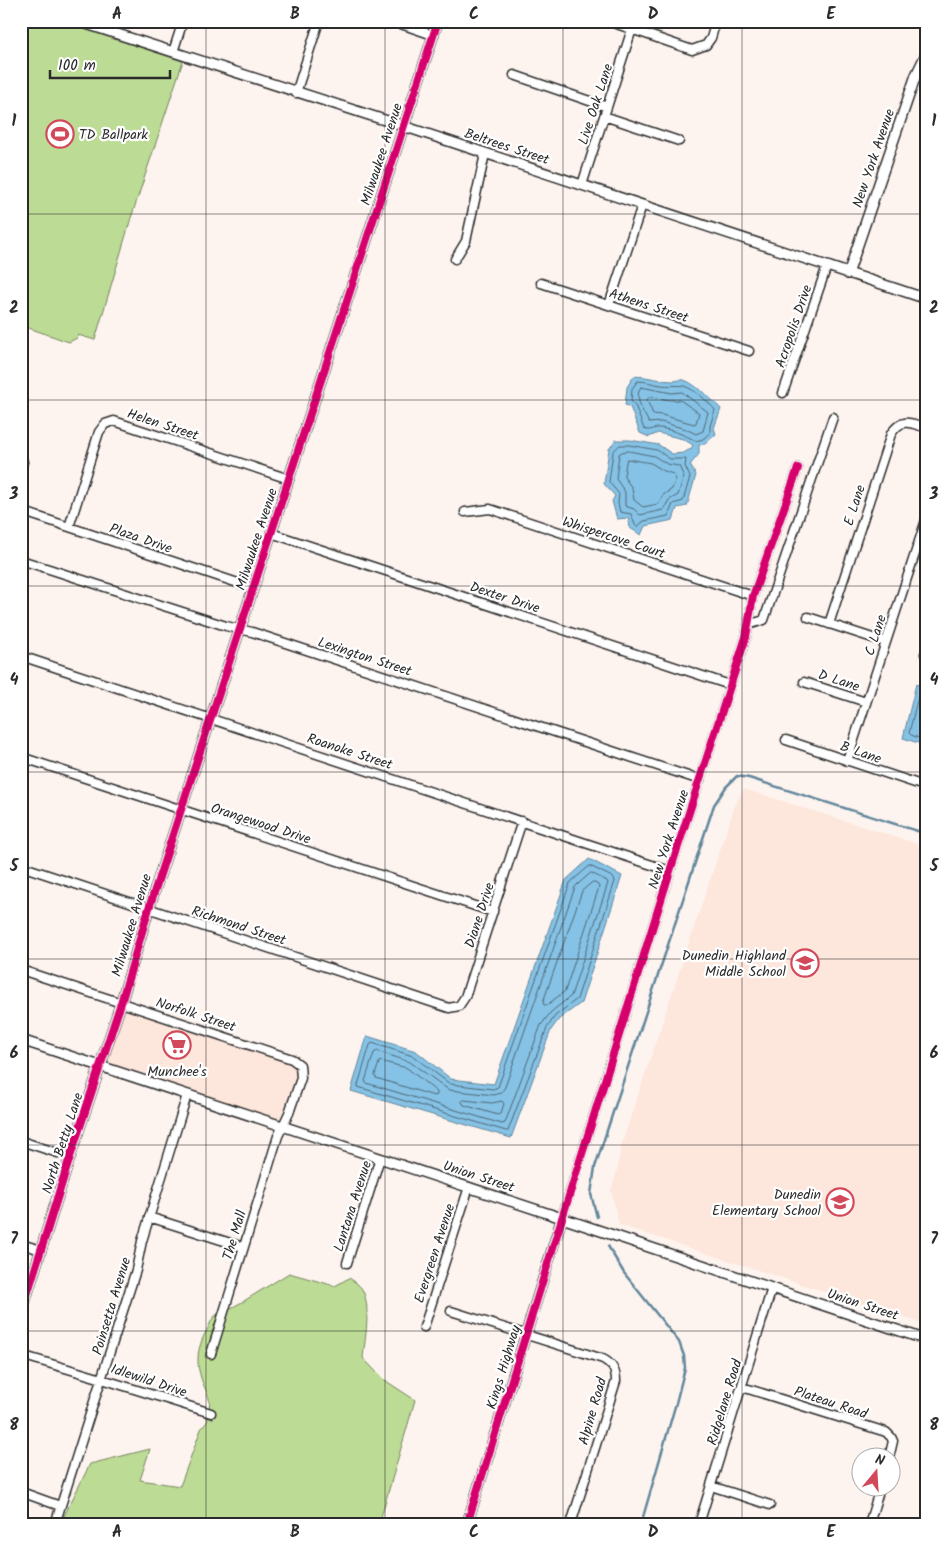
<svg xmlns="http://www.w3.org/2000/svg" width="948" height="1545" font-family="Kalam,sans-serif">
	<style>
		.built { fill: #fde6db }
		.green { fill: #bcdb94; stroke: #748360 }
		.water { fill: #85c2e5; stroke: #61869b }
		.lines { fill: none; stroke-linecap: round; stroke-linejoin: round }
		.shore { stroke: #4f6775; stroke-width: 1 }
		.stream { stroke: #61869b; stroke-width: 2.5 }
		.minor-casing { stroke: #2b2b2b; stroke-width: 11 }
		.tertiary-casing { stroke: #2b2b2b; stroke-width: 12 }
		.minor { stroke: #fff; stroke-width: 8 }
		.tertiary { stroke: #fff; stroke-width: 9 }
		.cycleway-casing { stroke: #fff; stroke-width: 11 }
		.cycleway { stroke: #d6006c; stroke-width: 8 }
		.grid { fill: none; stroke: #2b2b2b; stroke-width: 1; stroke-opacity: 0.55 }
		.labels { text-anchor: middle; stroke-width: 4.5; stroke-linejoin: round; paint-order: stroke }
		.street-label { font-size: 14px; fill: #2b2b2b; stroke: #fff }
		.poi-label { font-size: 14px; fill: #2b2b2b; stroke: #fff; text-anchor: end }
		.neatline { fill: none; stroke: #2b2b2b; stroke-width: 2 }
		.grid-label { font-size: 16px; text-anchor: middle; font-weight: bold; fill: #2b2b2b }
	</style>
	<rect width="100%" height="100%" fill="#fef4ef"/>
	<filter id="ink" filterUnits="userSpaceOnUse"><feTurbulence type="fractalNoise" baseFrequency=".02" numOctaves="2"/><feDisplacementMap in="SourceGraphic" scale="10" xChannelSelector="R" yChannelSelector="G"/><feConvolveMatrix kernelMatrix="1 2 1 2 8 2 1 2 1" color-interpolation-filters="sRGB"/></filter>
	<g filter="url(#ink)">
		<path class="built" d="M744,789L927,847V1325L619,1225L611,1190L617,1171L621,1146L735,805Z
			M124,1008L290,1063L296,1068L297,1078L281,1120L105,1063Z"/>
		<path class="green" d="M21,21H62L183,61L131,218L95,340L78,335L77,338L69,342L23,326L25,318L21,317Z
			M289,1273L335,1286L349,1278C354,1281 361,1286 363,1291C371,1308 365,1339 363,1358L383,1379L415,1400L379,1524H60L90,1464L150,1449L140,1480L180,1486L201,1429L207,1422L208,1417L213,1419L216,1410L209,1408C211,1400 207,1393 204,1386C195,1365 196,1349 207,1330C210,1324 212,1317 218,1314L205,1357L213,1359L229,1309L244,1301Z"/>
		<path class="water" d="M634,376C648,376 659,381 673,381C676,381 681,379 684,380C694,383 714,401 721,409L714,428L716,434L705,444L699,445V454L690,465L696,475L687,506L677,508L673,520L645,526L641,535L630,528L628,518L617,519L612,501L615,496L604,484L609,449L616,440H630L659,445L672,454L683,453L691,449L693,445L683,439L658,433L649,437L640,433L630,407L625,405L627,387Z
			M916,684L927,688V746L903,738Z
			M589,859L622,876L581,1003L559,1019L551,1030L511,1138L351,1091L367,1036L416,1051L451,1079L494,1084L566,880Z"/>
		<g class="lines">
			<path class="shore" d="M638,381C646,381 653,384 661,385C666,386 681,385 684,386C695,390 708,401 715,410L710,426V433L703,439L696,441C685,435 673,430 660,428C654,427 651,432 644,429L635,405L631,401L632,389Z
				M641,387L672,393L682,392L708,412L703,431L696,434L686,429L661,422L649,423C644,413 633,397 641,387Z
				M650,397L671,400H680L699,413L696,423L694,424L662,415L653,414L647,400Z
				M620,445H629L657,450L670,459H686L685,466L690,477L683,501L673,504L668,516L644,521L637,527L635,525L631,514L620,512L618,503L619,494L609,482L613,452Z
				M629,451L654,456L667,464L679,466L684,477L678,495L669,500L663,510L640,515L634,509L625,506V492L616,479L619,454L622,452Z
				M627,459L651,463L664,471L673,474L676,479L672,489L663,495L658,504L643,507L634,500L632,488L624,477Z
				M927,692L921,691L919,693L909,733L911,735L927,741
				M590,866L614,878L615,881L577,999L555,1016L547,1028L508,1131H506L358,1087V1085L370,1045L372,1043L413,1056L450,1084L493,1089L498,1087L570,883Z
				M591,873L607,881L608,883L571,996L551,1012L541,1025L505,1123L502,1124L366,1083L365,1081L374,1053L377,1051L410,1062L449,1090L494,1095L501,1093L505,1087L575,887Z
				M593,882L598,885L599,887L565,991L547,1005H544L543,1002L582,891Z
				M380,1061L407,1068L437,1092V1095L434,1096L376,1078L375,1076Z
				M464,1100L492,1103L502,1101L504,1104L501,1113L498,1115L464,1105L462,1102Z"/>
			<path class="stream" d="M597,1217L591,1194L595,1167L714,805L726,787L737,776L749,778L927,834
				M608,1246L624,1273L679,1342L684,1356L685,1368L676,1403L641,1524"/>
			<g class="minor-casing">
				<path id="minor" d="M392,21L433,35
					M608,21L692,50L706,45L711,38L716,21
					M173,52L183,21
					M514,75L607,107
					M296,93L319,21
					M604,116L679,141
					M582,185L632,29
					M455,259L466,241L485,154
					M541,283L749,351
					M609,305L642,205
					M783,393L827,266
					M21,456L23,462L21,469
					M21,511L253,588
					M465,512L490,509L753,596
					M69,527L99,432L105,424L114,421L289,479
					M271,533L730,685
					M21,560L226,626L252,632L700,780
					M808,617L885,642
					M829,624L891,434C902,417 910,423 927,428
					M748,625L764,620L833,417
					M925,654H927
					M21,656L670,871
					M804,682L866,702
					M786,740L927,787
					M21,757L493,912
					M847,761L927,517
					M21,866L449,1008L459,1006L465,997L522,821
					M21,970L292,1059L300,1065L301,1078L289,1113L278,1136L211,1354
					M21,1141L70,1157
					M149,1217L243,1247
					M562,1218L670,871L746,637L753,596L798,468
					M21,1244L41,1250
					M347,1263L380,1158
					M451,1311L603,1359C612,1364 616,1370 616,1381L571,1524
					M424,1327L469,1187
					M21,1355L102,1379L211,1413
					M742,1387L886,1432L891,1437L893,1441L889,1458
					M711,1486L770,1505
					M21,1492L60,1506
					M55,1524L136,1270L142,1241L187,1095
					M699,1524L772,1288
					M869,1524L880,1488"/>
			</g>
			<g class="tertiary-casing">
				<path id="tertiary" d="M77,21L403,126L927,299
					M848,274L916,75L927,52
					M21,1040L574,1222L927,1340
					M21,1314L70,1157L121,1003L149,908L438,21
					M467,1524L562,1218"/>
			</g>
			<use href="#minor" class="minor"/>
			<use href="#tertiary" class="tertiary"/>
			<g class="cycleway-casing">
				<path id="cycleway" d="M21,1314L70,1157L121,1003L149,908L438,21
					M467,1524L670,871L746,637L753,596L798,468"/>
			</g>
			<use href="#cycleway" class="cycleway"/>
		</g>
	</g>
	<path class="grid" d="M206,21V1524M385,21V1524M563,21V1524M742,21V1524M21,214H927M21,400H927M21,586H927M21,772H927M21,959H927M21,1145H927M21,1331H927"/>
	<defs>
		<g id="stadium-ring" transform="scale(1.4375)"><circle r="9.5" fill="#fff" stroke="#d1495b" stroke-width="1.5"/><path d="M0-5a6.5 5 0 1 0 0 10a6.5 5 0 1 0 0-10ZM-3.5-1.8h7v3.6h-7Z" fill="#d1495b"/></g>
		<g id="school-ring" transform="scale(1.4375)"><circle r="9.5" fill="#fff" stroke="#d1495b" stroke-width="1.5"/><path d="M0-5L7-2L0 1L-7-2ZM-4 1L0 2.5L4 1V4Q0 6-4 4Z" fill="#d1495b"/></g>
		<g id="supermarket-ring" transform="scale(1.4375)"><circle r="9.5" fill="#fff" stroke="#d1495b" stroke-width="1.5"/><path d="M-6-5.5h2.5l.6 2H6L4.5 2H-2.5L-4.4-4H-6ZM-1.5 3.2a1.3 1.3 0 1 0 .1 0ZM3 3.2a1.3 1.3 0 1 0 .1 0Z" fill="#d1495b"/></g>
	</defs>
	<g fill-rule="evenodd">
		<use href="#stadium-ring" x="60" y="134"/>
		<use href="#school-ring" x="805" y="963"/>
		<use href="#supermarket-ring" x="177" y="1045"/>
		<use href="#school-ring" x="840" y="1202"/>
	</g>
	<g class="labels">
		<g class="street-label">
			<text transform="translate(595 104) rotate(-72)" y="5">Live Oak Lane</text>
			<text transform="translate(507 146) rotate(18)" y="5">Beltrees Street</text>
			<text transform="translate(381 154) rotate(-72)" y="5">Milwaukee Avenue</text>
			<text transform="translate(873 158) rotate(-71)" y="5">New York Avenue</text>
			<text transform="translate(649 305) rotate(18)" y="5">Athens Street</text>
			<text transform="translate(793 326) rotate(-71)" y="5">Acropolis Drive</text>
			<text transform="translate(163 424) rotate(18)" y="5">Helen Street</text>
			<text transform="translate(854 505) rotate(-72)" y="5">E Lane</text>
			<text transform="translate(614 537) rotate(18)" y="5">Whispercove Court</text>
			<text transform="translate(141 538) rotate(19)" y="5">Plaza Drive</text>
			<text transform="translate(256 539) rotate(-72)" y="5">Milwaukee Avenue</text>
			<text transform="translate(505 597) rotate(18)" y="5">Dexter Drive</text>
			<text transform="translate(875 635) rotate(-72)" y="5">C Lane</text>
			<text transform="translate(365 656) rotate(18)" y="5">Lexington Street</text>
			<text transform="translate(839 680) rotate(18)" y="5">D Lane</text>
			<text transform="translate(350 751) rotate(18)" y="5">Roanoke Street</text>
			<text transform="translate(861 752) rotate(19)" y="5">B Lane</text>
			<text transform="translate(261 823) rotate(18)" y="5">Orangewood Drive</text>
			<text transform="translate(668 839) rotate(-72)" y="5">New York Avenue</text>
			<text transform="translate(479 915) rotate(-72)" y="5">Diane Drive</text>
			<text transform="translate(131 925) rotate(-73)" y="5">Milwaukee Avenue</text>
			<text transform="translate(239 925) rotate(18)" y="5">Richmond Street</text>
			<text transform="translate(196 1014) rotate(18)" y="5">Norfolk Street</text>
			<text transform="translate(62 1143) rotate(-72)" y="5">North Betty Lane</text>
			<text transform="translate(479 1176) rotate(18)" y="5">Union Street</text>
			<text transform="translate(352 1206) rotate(-72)" y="5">Lantana Avenue</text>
			<text transform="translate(234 1235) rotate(-73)" y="5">The Mall</text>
			<text transform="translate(434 1253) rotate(-72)" y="5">Evergreen Avenue</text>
			<text transform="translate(863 1304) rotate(18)" y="5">Union Street</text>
			<text transform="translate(111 1306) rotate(-73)" y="5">Poinsetta Avenue</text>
			<text transform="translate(503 1367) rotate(-73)" y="5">Kings Highway</text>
			<text transform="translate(149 1380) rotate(18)" y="5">Idlewild Drive</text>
			<text transform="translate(724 1402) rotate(-73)" y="5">Ridgelane Road</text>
			<text transform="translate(831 1402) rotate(18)" y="5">Plateau Road</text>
			<text transform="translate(592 1411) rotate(-74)" y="5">Alpine Road</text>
		</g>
		<g class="poi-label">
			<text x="79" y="139" text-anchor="start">TD Ballpark</text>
			<text x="786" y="960">Dunedin Highland<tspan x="786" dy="16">Middle School</tspan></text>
			<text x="177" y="1076" text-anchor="middle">Munchee's</text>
			<text x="821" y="1199">Dunedin<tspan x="821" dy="16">Elementary School</tspan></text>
		</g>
	</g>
	<rect width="948" height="1545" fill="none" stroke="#fff" stroke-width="55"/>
	<g transform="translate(876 1472) rotate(18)"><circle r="24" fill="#ffffff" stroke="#aaaaaa"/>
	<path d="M0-4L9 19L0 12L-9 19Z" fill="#d1495b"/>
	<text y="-8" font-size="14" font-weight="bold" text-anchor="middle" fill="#2b2b2b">N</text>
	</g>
	<path d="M50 70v8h120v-8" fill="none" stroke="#2b2b2b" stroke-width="2.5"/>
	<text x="58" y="70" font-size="15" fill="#2b2b2b" stroke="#ffffff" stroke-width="4" paint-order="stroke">100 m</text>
	<rect x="28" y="28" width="892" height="1490" class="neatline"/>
	<g class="grid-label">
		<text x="117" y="19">A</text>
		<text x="295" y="19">B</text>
		<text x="474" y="19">C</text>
		<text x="653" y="19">D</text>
		<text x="831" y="19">E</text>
		<text x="14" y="126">1</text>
		<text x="934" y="126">1</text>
		<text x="14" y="313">2</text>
		<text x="934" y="313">2</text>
		<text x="14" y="499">3</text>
		<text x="934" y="499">3</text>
		<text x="14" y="685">4</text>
		<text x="934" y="685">4</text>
		<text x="14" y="871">5</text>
		<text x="934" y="871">5</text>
		<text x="14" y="1058">6</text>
		<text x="934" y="1058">6</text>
		<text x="14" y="1244">7</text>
		<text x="934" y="1244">7</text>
		<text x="14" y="1430">8</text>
		<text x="934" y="1430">8</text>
		<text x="117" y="1537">A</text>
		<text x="295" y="1537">B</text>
		<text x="474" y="1537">C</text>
		<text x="653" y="1537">D</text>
		<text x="831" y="1537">E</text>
	</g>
</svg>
